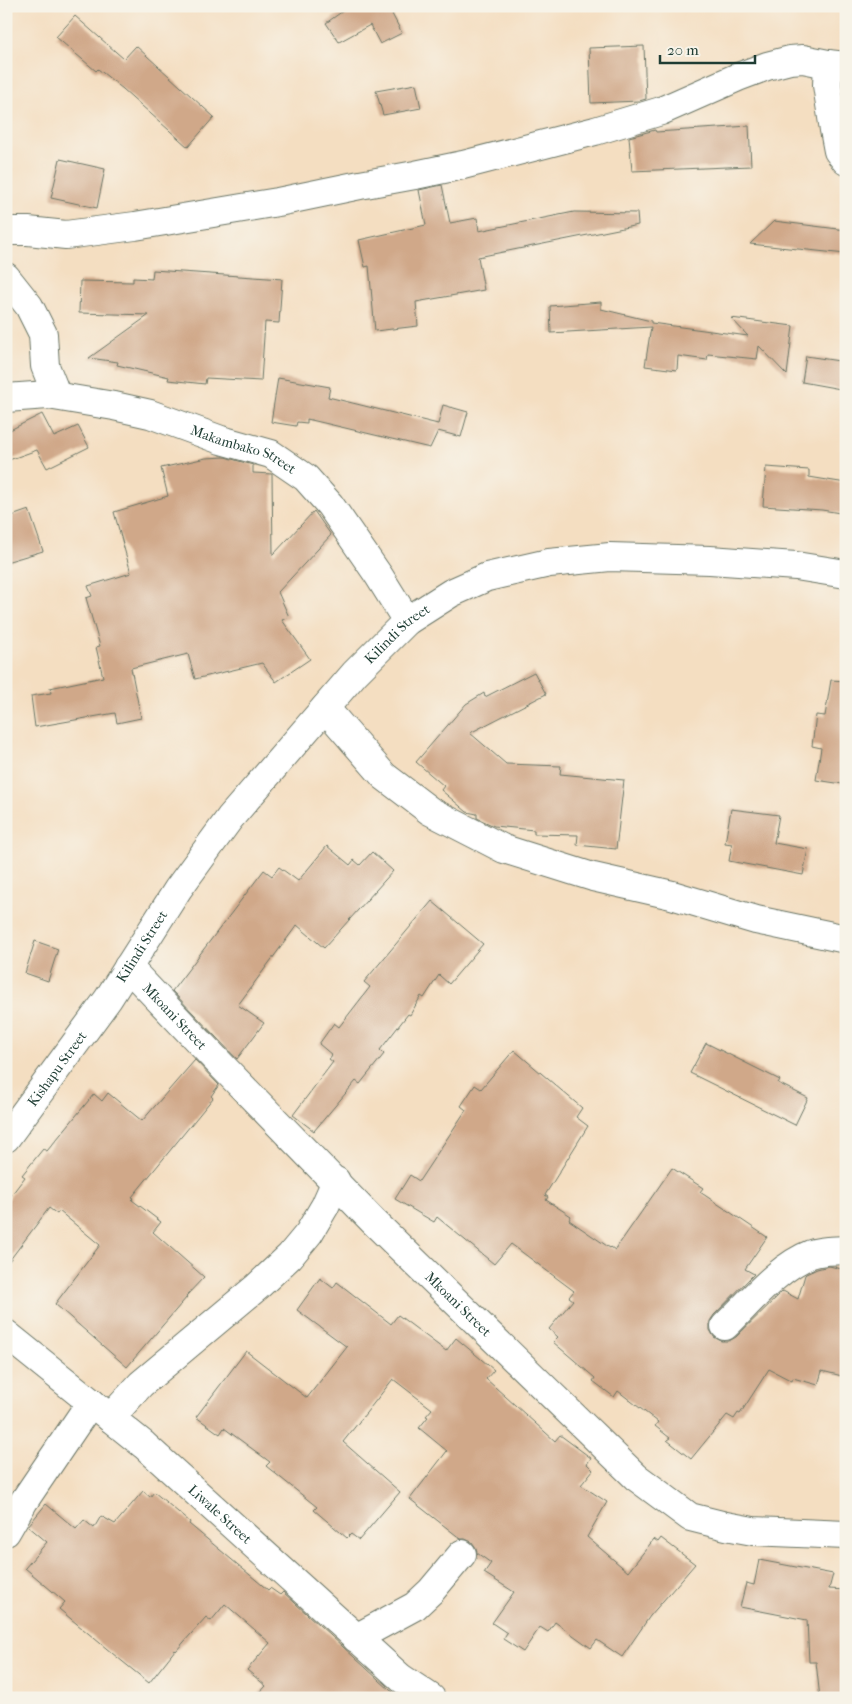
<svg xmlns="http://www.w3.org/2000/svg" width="852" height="1704" font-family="'IM FELL French Canon',serif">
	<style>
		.building { fill: #d0a889 }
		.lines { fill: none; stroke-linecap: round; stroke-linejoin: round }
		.minor-casing { stroke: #6a7565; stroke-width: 30 }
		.minor { stroke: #fff; stroke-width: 28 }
		.labels { text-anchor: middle; stroke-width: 4; stroke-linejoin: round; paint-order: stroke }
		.street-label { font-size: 14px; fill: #1f3d34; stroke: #f7f3e8 }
	</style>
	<rect width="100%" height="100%" fill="#f7f3e8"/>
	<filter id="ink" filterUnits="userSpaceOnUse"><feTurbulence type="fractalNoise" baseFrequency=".02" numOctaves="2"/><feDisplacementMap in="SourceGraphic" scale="10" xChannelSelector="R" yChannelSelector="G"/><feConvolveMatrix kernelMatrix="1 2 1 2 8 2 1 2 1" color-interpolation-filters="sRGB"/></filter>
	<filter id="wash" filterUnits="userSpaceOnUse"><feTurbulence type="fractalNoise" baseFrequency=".0096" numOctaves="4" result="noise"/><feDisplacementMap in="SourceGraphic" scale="20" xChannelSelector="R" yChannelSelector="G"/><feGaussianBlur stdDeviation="1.12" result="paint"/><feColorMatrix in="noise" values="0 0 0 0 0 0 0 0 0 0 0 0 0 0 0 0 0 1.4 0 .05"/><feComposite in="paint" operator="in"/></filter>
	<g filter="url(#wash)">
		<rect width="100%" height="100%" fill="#f4dec1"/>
		<g id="blocks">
			<path class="building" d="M350,6H407L392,14L402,33L380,44L370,25L339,42L326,23Z
				M75,16L124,59L136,46L214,117L188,147L123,89L98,69L96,71L56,37Z
				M644,46L646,99L639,101L591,103L589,48Z
				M416,84L421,108L383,115L376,91Z
				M749,126L751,166L632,171L629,137L655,130L656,132Z
				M60,159L105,169L97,208L51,198Z
				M442,185L450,223L477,218L479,231L574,212L637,213L638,225L478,257L484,290L416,302L418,326L375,331L369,266L365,267L359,240L426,225L419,190Z
				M774,221L846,230V254L750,244Z
				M153,270L282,279L279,323L265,322L261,381L206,378L205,384L168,380L169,377L117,365L118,362L89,358L149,315L79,313L80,281L133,282V278L152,279Z
				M601,302V309L651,321V323L748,336L731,318L793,326L787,375L759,346L757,359L708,354L707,360L678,356L677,370L645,366L651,327L551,333L550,306Z
				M806,356L846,362V390L802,382Z
				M278,378L330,387L328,397L438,424L443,405L468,412L461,437L438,431L430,448L307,419V423L297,422L296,426L271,422Z
				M42,414L54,437L78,426L89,447L47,468L37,450L6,461V432Z
				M225,457L253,465V473L272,474L273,555L314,511L331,535L278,592L289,617L282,620L310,659L276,682L262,663L195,679L188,654L131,668L141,718L117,723L115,713L35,727L31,696L51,693L50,688L103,677L96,647L100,646L86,598L92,596L88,586L131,573L114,512L168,496L161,468L206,458Z
				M766,467L809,470V477L846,483V514L822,510L763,506Z
				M29,510L43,551L6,562V518Z
				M534,672L546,694L470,733L506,764L561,766L560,774L624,780L616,849L577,845L578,835L534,834V830L494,826L477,818V814L467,812L441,790L444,786L416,762L466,704L484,693L485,697Z
				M831,680L846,681V765L843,784L816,780L821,748L812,746L816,715L825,716Z
				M731,809L779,815L774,843L808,849L803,875L729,861L732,844L725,843Z
				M327,846L350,865L354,860L360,865L372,852L393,871L324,948L297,925L238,1005L264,1023L237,1059L172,991L264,870L272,876L279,867L298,881Z
				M432,901L483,944L449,984L439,975L424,998L421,996L410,1015L408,1014L380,1050L384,1054L360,1084L356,1081L314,1131L293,1115L333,1062L329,1059L332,1055L319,1044L334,1023L339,1027L370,987L364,982Z
				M35,941L58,949L48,981L25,973Z
				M706,1043L780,1080L778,1083L808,1098L795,1125L690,1073Z
				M514,1050L582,1108L576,1117L588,1126L545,1195L548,1197L546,1200L571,1216L569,1220L610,1248L611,1247L615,1250L672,1168L703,1188L700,1192L767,1237L745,1269L754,1274L714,1315L710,1321V1330L714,1337L721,1341H729L736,1337L783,1291L798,1299L805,1275L806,1274L817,1269L829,1266L846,1270V1377L822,1371L818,1385L793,1378L792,1381L769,1369L740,1414L738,1413L734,1419L727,1415L691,1459L667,1440L670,1438L655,1426L658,1422L618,1391L614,1397L593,1381L595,1378L553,1342L558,1337L549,1329L573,1300L569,1297L574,1291L511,1244L494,1264L437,1217L434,1222L395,1199L410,1175L419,1181L466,1110L461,1106L475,1085L481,1089Z
				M195,1060L219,1085L211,1096L213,1098L132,1197L134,1198L132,1200L161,1222L153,1232L204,1277L186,1296L187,1297L127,1367L55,1304L100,1245L59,1211L57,1214L49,1208L6,1265V1202L25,1177L22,1175L43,1149L47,1151L94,1094L102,1101L108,1093L142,1121Z
				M320,1278L333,1288L337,1282L391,1324L398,1315L446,1351L456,1338L494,1370L486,1379L555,1441L560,1435L591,1458L587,1464L593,1470L581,1485L607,1502L587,1537L628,1572L654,1539L658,1542L661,1538L695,1564L650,1616L622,1657L597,1640L591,1648L555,1622L548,1632L540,1627L523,1652L503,1639L507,1633L492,1623L514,1592L484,1573L491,1563L477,1553L476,1548L472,1542L465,1539H461L410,1499L447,1451L419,1428L428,1417L426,1416L432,1409L393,1379L343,1442L400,1492L359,1540L351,1534L347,1538L314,1510L317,1507L266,1466L270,1462L224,1428L220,1434L196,1417L246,1351L307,1398L347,1347L297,1310Z
				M143,1491L150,1497L154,1492L190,1522L189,1524L268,1590L270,1588L280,1595L283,1592L390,1690L402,1698H255L266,1686L247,1670L270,1643L225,1604L211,1621L206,1617L176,1651L175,1650L149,1683L112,1653L59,1609L65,1602L25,1568L47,1542L28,1526L46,1504L76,1529L84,1520L94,1528L101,1516L115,1524Z
				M759,1560L833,1574L829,1589L846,1590V1698H820L816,1662H809L807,1620L740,1607L746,1583L754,1585Z"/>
		</g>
	</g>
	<g filter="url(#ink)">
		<use href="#blocks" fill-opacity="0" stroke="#6a7565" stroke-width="1"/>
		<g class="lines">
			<g class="minor-casing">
				<g id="minor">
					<path d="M828,64L827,85L834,130L838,151L846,161"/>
					<path d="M6,231H28L66,235L135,226L278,202L360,185L415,175L463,165L595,131L661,111L738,77L767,66L790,60L803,59L828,64L846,66"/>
					<path d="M6,277L29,306L43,334L45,366L57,396"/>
					<path id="s1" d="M6,398L48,395L114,406L150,414L221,440L271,454L306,478L330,505L379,576L407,621"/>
					<path d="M325,708L384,776L430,811L504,849L593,877L672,895L756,920L846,939"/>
					<path id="s2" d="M128,967L224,1068L373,1221L636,1477L690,1517L726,1526L753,1531L846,1535"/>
					<path id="s3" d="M6,1138L108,999L178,889L230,818L355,673L407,621L451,593L487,577L549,563L610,557L710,560L796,566L846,574"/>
					<path d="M725,1326C750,1302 778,1267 811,1254C822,1250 834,1251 846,1250"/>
					<path id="s4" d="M6,1334L144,1445L401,1678L431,1698"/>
					<path d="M110,1418L141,1384L257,1287L290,1256L309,1233L325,1206L336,1181"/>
					<path d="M6,1532L24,1501L91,1402"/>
					<path d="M356,1638L415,1606L431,1591L462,1554"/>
				</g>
			</g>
			<use href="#minor" class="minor"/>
		</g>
	</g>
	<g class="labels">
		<g class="street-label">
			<text dy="5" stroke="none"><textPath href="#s1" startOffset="246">Makambako Street</textPath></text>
			<text dy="5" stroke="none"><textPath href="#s3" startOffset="640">Kilindi Street</textPath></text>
			<text dy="5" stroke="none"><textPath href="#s3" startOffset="235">Kilindi Street</textPath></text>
			<text dy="5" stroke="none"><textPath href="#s2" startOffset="68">Mkoani Street</textPath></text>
			<text dy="5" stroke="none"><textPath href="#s3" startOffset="86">Kishapu Street</textPath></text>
			<text dy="5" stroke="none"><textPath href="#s2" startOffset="472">Mkoani Street</textPath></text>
			<text dy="5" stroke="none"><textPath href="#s4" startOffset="280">Liwale Street</textPath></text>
		</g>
	</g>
	<rect width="852" height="1704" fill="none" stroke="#f7f3e8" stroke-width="25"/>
	<path d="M660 55v8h95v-8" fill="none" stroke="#1f3d34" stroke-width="2.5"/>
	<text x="667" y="55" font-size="15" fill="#1f3d34" stroke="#f7f3e8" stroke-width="4" paint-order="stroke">20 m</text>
</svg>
